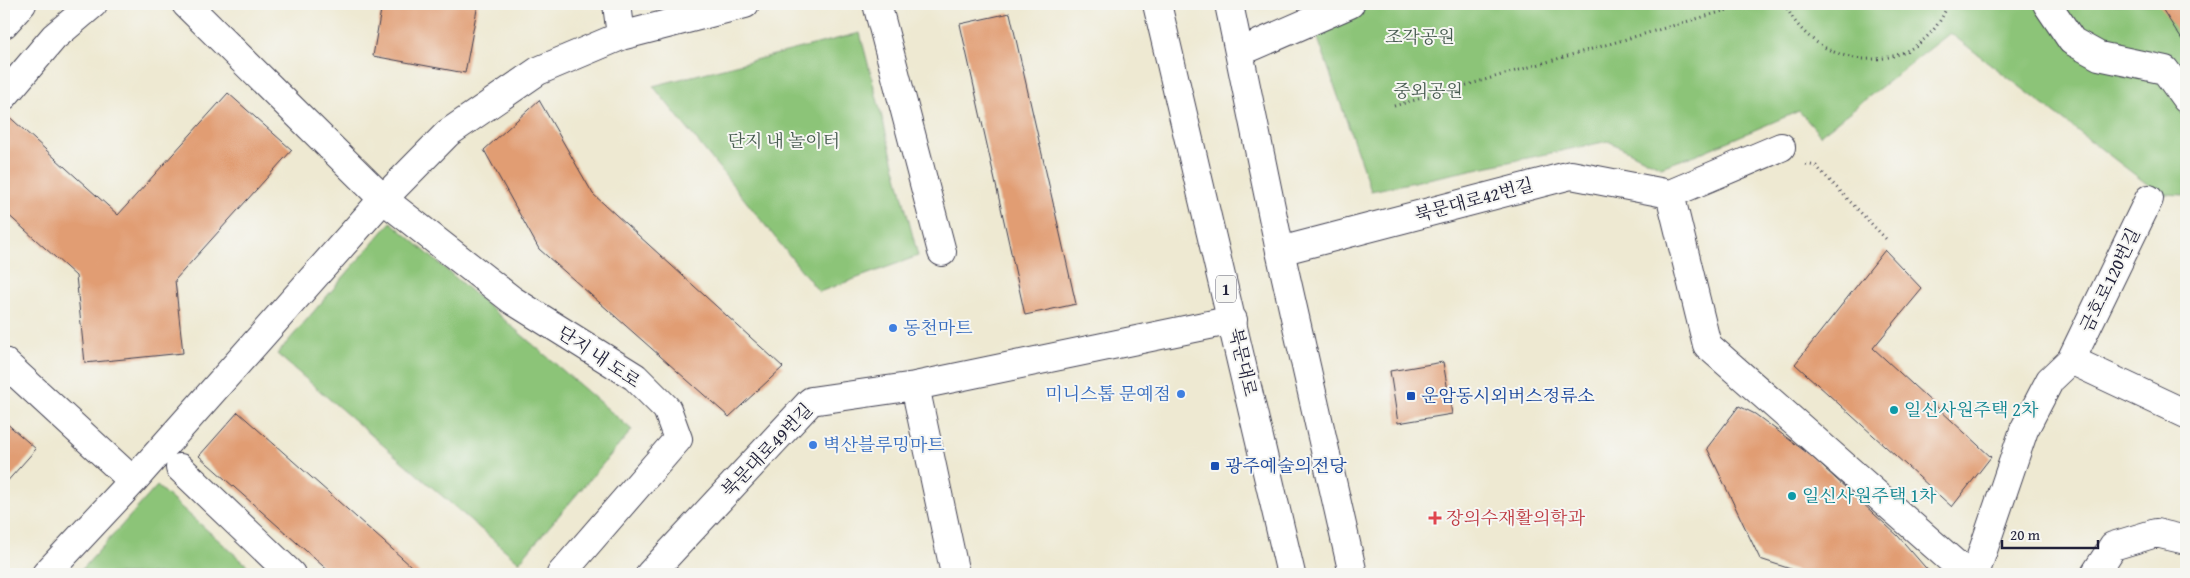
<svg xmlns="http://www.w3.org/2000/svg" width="2190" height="578" font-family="'Gentium Book Plus','Noto Serif KR',serif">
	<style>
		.green { fill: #8cc478; stroke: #57735a }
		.building { fill: #e19d73 }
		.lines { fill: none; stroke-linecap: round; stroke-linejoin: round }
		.minor-casing { stroke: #414052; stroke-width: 30 }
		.major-casing { stroke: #414052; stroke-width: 30 }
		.path { stroke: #414052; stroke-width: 3; stroke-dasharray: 1 4; stroke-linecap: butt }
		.minor { stroke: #fff; stroke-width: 28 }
		.major { stroke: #fff; stroke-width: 28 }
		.shop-dot { fill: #3f7fe0; stroke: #f6f6f2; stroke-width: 2 }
		.transit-dot { fill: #1a4fb4; stroke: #f6f6f2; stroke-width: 2 }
		.culture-dot { fill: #0f9aa8; stroke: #f6f6f2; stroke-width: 2 }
		.health-dot { fill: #e0444e; stroke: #f6f6f2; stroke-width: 2 }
		.labels { text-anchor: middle; stroke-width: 4; stroke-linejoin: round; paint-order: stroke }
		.shield { fill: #f6f6f2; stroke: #626272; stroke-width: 1 }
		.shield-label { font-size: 16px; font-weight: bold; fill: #22223b }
		.park-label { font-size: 18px; fill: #475b50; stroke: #f6f6f2 }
		.street-label { font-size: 18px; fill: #22223b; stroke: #f6f6f2 }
		.shop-label { font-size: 18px; fill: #366cbe; stroke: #f6f6f2; text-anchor: start }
		.transit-label { font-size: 18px; fill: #164399; stroke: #f6f6f2; text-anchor: start }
		.culture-label { font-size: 18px; fill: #0d838f; stroke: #f6f6f2; text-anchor: start }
		.health-label { font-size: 18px; fill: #be3a42; stroke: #f6f6f2; text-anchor: start }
	</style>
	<rect width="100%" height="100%" fill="#f6f6f2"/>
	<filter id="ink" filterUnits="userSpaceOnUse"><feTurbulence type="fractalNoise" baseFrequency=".02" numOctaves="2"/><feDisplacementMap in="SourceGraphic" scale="10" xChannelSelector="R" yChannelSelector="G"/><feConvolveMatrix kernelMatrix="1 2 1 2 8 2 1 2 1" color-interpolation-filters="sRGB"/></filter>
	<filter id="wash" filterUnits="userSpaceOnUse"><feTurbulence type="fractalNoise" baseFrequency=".0096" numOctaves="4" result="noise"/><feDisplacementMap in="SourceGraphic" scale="20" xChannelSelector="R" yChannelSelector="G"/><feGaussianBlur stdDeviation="1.12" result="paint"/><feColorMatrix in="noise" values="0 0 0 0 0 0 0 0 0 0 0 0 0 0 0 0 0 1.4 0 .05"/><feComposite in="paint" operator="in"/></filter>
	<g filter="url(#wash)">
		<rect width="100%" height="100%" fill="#eee9d2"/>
		<path class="green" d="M1306,4H2186V195L2160,194L1950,33L1820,135L1799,111L1698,154L1661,167L1608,141L1371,191Z
			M860,33L918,256L819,292L653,86Z
			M391,222L632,430L519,562L277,354Z
			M157,486L257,574H78Z"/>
		<g id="blocks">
			<path class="building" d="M382,4H478L465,73L373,56Z
				M2159,4H2186V46Z
				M1010,13L1076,304L1025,315L960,24Z
				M228,93L292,150L175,280L183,353L85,363L76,276L4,211V112L118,215Z
				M539,100L593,194L783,367L729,417L539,249L484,150Z
				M1885,250L1922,289L1873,348L1991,457L1952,507L1795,364Z
				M1443,362L1452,414L1398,423L1390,371Z
				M1739,406L1755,414L1810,455L1898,536L1931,574H1806L1760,559L1707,448Z
				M238,412L420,574H332L199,456Z
				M4,421L36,449L4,485Z"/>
		</g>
	</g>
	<g filter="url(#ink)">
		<use href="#blocks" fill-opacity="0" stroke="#414052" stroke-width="1"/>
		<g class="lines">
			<g class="minor-casing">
				<path id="minor" d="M186,4L383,199L512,300L635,377L667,409L678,439L561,574
					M617,4L621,36
					M877,4L942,252
					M2047,4L2072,41L2099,56L2165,70L2186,99
					M4,24L22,4
					M1240,52L1350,4
					M4,96L54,37L93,4
					M1670,194L1707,345L1967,574
					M1670,194L1781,147
					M1280,251L1571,175L1670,194
					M2071,360L2149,199
					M4,362L133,481
					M915,386L955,574
					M180,468L291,574
					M46,574L133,481L383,199L448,133L538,71L621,36L745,4
					M650,574L811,401L915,386L1233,320
					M1975,574L2024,430L2050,380L2071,360L2186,414
					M2095,574L2113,546L2156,533L2186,540"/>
			</g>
			<g class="major-casing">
				<path id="major" d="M1157,4L1291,574
					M1229,4L1280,251L1353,574"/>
			</g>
			<path class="path" d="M1785,4C1817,75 1920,80 1948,4
				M1394,106L1748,4
				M1806,164L1816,166L1887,240"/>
			<use href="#minor" class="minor"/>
			<use href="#major" class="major"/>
		</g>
	</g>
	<g class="shop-dot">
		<circle cx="893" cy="328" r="5"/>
		<circle cx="1181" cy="394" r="5"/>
		<circle cx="813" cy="445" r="5"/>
	</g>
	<g class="transit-dot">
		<rect x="1406" y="391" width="10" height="10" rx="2.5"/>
		<rect x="1210" y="461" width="10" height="10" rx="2.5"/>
	</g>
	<g class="culture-dot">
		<circle cx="1894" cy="410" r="5"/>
		<circle cx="1792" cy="496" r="5"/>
	</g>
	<path class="health-dot" d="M1432.5 510.5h5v5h5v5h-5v5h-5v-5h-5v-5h5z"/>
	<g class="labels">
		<rect class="shield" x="1216" y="275.5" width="20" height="27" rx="4"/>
		<g class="shield-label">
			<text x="1226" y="295">1</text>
		</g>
		<g class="park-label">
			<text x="1420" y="43">조각공원</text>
			<text x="1428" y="97">중외공원</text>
			<text x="784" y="147">단지 내 놀이터</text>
		</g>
		<g class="street-label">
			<text transform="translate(1474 200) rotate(-15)" y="6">북문대로42번길</text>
			<text transform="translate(2110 280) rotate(-64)" y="6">금호로120번길</text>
			<text transform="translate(599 357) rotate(34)" y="6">단지 내 도로</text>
			<text transform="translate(1243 362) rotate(77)" y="6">북문대로</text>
			<text transform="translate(767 450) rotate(-46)" y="6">북문대로49번길</text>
		</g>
		<g class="shop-label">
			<text x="903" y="334">동천마트</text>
			<text x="1171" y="400" text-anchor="end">미니스톱 문예점</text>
			<text x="823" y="451">벽산블루밍마트</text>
		</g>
		<g class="transit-label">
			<text x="1421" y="402">운암동시외버스정류소</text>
			<text x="1225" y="472">광주예술의전당</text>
		</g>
		<g class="culture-label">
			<text x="1904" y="416">일신사원주택 2차</text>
			<text x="1802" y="502">일신사원주택 1차</text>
		</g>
		<g class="health-label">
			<text x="1446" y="524">장의수재활의학과</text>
		</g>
	</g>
	<rect width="2190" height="578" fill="none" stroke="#f6f6f2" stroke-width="20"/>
	<path d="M2002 540v8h96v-8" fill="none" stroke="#22223b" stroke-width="2.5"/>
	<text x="2010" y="540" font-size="15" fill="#22223b" stroke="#f6f6f2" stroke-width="4" paint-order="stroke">20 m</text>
</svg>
